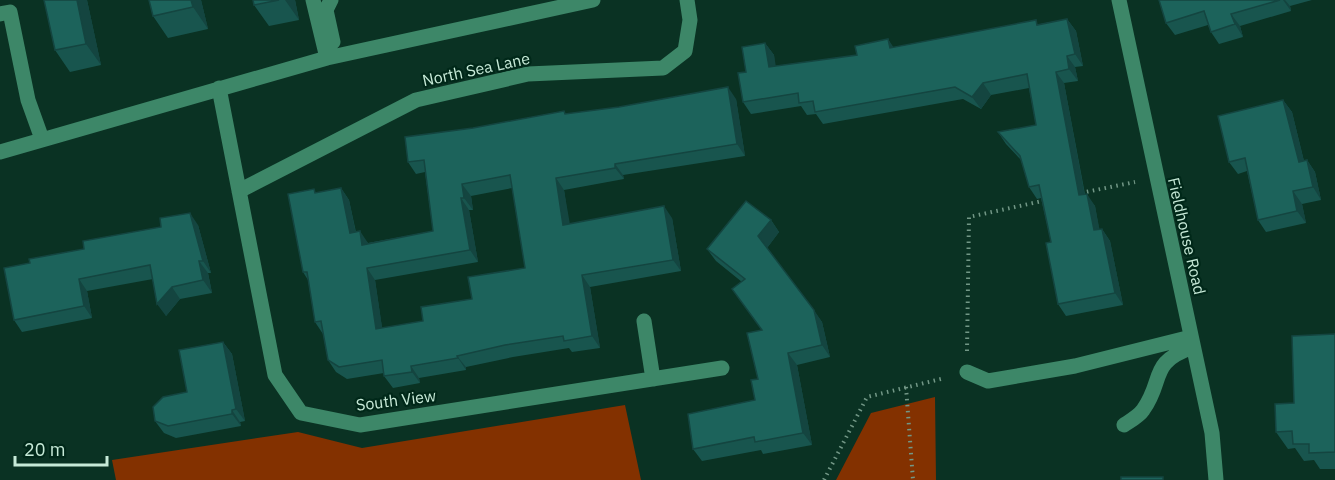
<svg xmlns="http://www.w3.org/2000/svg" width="1335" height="480" font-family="'IBM Plex Sans',sans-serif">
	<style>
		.green { fill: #833100 }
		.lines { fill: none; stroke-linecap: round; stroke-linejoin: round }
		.path { stroke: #729786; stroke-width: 4; stroke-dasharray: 1.5 4.5; stroke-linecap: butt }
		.minor { stroke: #3d8768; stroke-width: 15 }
		.wall { fill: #18554e; fill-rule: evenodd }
		.shaded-wall { fill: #144540 }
		.building { fill: #1c635b; stroke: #144540; stroke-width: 1.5; fill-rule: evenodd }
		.labels { text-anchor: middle; stroke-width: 4.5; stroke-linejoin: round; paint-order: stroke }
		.street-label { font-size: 16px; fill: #c7ead8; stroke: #002819 }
	</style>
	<rect width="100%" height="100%" fill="#0a3223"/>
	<path class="green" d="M935,397L936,480H836L871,413Z
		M625,405L641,480H116L112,460L298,432L362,448Z"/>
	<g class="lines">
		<path class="path" d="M1081,193L1135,182
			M967,351L969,217L1047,200
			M906,387L913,480
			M824,480L867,397L945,378"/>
		<path class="minor" d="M313,0L327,58
			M331,0L326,10L333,42
			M1119,0L1212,433L1216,480
			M0,14L10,12L28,100L42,139
			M219,88L275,375L301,413L360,425L722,368
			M0,152L327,58L593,0
			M239,191L416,100L528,74L663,68L685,51L690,20L687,0
			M644,321L653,379
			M967,372L988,381L1075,366L1191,337
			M1124,425C1130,421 1139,416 1143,410C1165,379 1148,363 1193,347"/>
	</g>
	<path class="wall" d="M44,0H87L101,65L70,72L55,50Z
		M149,0H201L208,29L168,38L153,16Z
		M253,0H295L299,20L269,26L254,5Z
		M1159,0H1312L1290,6L1291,11L1240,26L1243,37L1219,44L1211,32L1208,25L1175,35L1166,23Z
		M1067,19L1076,31L1083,66L1075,67L1078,81L1064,83L1085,194L1095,206L1099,229H1102L1110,241L1123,305L1066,316L1058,304L1051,242L1041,198L1037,199L1029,187L1021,160L1006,144L998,132L1036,125L1029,88L991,95L981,109L963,99L823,124L816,114L807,115L801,106L751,114L743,102L746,72L765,43L774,55L775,66L857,55L888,39L893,48L1040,24Z
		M736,99L745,156L623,175L624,179L564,190L569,224L672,218L681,271L590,287L600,348L572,352L569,348L513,357L466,367V370L419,378L420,383L393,388L384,376V373L347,379L336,372L328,360L323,334L315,322L308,280L303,272L316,193L341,188L349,200L356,232L368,243L433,231L425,172L416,174L408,162L473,128L564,111L566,114ZM512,188L525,268L472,299L423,321L382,328L375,280L478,262L469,210H473L471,196Z
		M1283,100L1292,112L1304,161L1307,160L1315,172L1321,200L1302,204L1306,223L1266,232L1258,220L1247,171L1238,174L1229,162Z
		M771,220L779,232L767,248L822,322L830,357L797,365L812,445L763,454L761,450L702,461L693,449L755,400L758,379L762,330L742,282L716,261L707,249Z
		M198,225L211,273H208L212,293L180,299L166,316L153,279L87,291L92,318L22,332L14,320L30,263L84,249Z
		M1335,334V469H1320L1314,460L1304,461L1295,448L1288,449L1276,432Z
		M223,342L232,354L245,421L240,422L241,426L176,438L164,433L155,421L187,392Z"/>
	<path class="shaded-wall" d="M77,0H87L101,65L86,44Z
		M191,0H201L208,29L193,7Z
		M285,0H295L299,20Z
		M1283,0H1285L1290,6L1291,11Z
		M1231,14L1240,26L1243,37L1235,24Z
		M1067,19L1076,31L1083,66L1075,54Z
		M888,39L896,51L890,48Z
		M765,43L774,55L778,79L769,67Z
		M1067,56L1075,67L1078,81L1069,69Z
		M1056,72L1064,83L1087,207L1079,195Z
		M983,83L991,95L981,109L972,97Z
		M728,87L736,99L745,156L737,144Z
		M1283,100L1292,112L1307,174L1299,162Z
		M1307,160L1315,172L1321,200L1313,187Z
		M615,164L623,175L624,179L615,168Z
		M556,178L564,190L572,236L563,225Z
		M462,184L471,196L473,210L464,198Z
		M341,188L349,200L358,244L350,233Z
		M1293,191L1302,204L1306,223L1297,211Z
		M1087,194L1095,206L1102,242L1094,230Z
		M461,198L469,210L478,262L470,250Z
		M664,206L672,218L681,271L673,260Z
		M190,213L198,225L211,273L203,261Z
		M771,220L779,232L767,248L758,236Z
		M1102,229L1110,241L1123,305L1115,293Z
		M360,231L368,243L371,256L362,245Z
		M199,261L208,273L212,293L203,280Z
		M367,268L375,280L384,340L376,329Z
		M582,275L590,287L600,348L592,336Z
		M79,279L87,291L92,318L84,306Z
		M172,287L180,299L166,316L157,304Z
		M814,310L822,322L830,357L822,345Z
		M223,342L232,354L245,421L236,409Z
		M788,353L797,365L812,445L803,433Z
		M457,356L466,367V370L458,358Z
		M411,366L419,378L420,383L412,372Z
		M232,410L240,422L241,426L232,414Z"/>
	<path class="building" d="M44,0H77L86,44L55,50Z
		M149,0H191L193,7L153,16Z
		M253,0H279L254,5Z
		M1159,0H1280L1231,14L1235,24L1211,32L1204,11L1166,23Z
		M1067,19L1075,54L1067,56L1069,69L1056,72L1079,195L1087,194L1094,230L1102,229L1115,293L1058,304L1046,243L1051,242L1039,185L1029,187L1020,156L998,132L1036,125L1027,74L983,83L972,97L955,87L815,112L813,101L799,103L798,93L743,102L738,73L746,72L742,47L765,43L769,67L857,55L855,46L888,39L890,48L1036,20L1037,25Z
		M728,87L737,144L615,164V168L556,178L563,225L664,206L673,260L582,275L592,336L564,341L563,336L505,345L457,356L458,358L411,366L412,372L384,376L382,360L339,367L328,360L321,321L315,322L307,272H303L288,194L314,189L315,193L341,188L350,233L360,231L362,245L433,231L424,160L408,162L405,137L473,128L564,111L565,114L619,107ZM510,175L525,268L468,277L472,299L421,307L423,321L376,329L367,268L470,250L461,198H464L462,184Z
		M1283,100L1299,162L1307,160L1313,187L1293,191L1297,211L1258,220L1245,158L1229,162L1218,116Z
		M746,201L771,220L758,236L814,310L822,345L788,353L803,433L755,442L754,437L693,449L688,414L755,400L751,380L758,379L747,333L762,330L732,289L745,279L707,249Z
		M190,213L203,261H199L203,280L172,287L157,304L150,265L79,279L84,306L14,320L4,268L30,263L29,259L84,249L83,241L161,227L160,218Z
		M1335,334V452L1309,453V444H1293L1292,431L1276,432L1275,404L1294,403L1292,336Z
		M223,342L236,409L232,410V414L168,426L155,421L153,407L163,397L187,392L179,350Z
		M1121,477H1163V480H1121Z"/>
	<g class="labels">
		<g class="street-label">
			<text transform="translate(476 69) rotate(-12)" y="6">North Sea Lane</text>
			<text transform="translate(1187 236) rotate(77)" y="6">Fieldhouse Road</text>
			<text transform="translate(396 400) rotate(-7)" y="6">South View</text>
		</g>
	</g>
	<path d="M15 456v9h92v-9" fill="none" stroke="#c7ead8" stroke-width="3"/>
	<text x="24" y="456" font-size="18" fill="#c7ead8" stroke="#002819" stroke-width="4.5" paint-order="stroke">20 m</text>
</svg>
